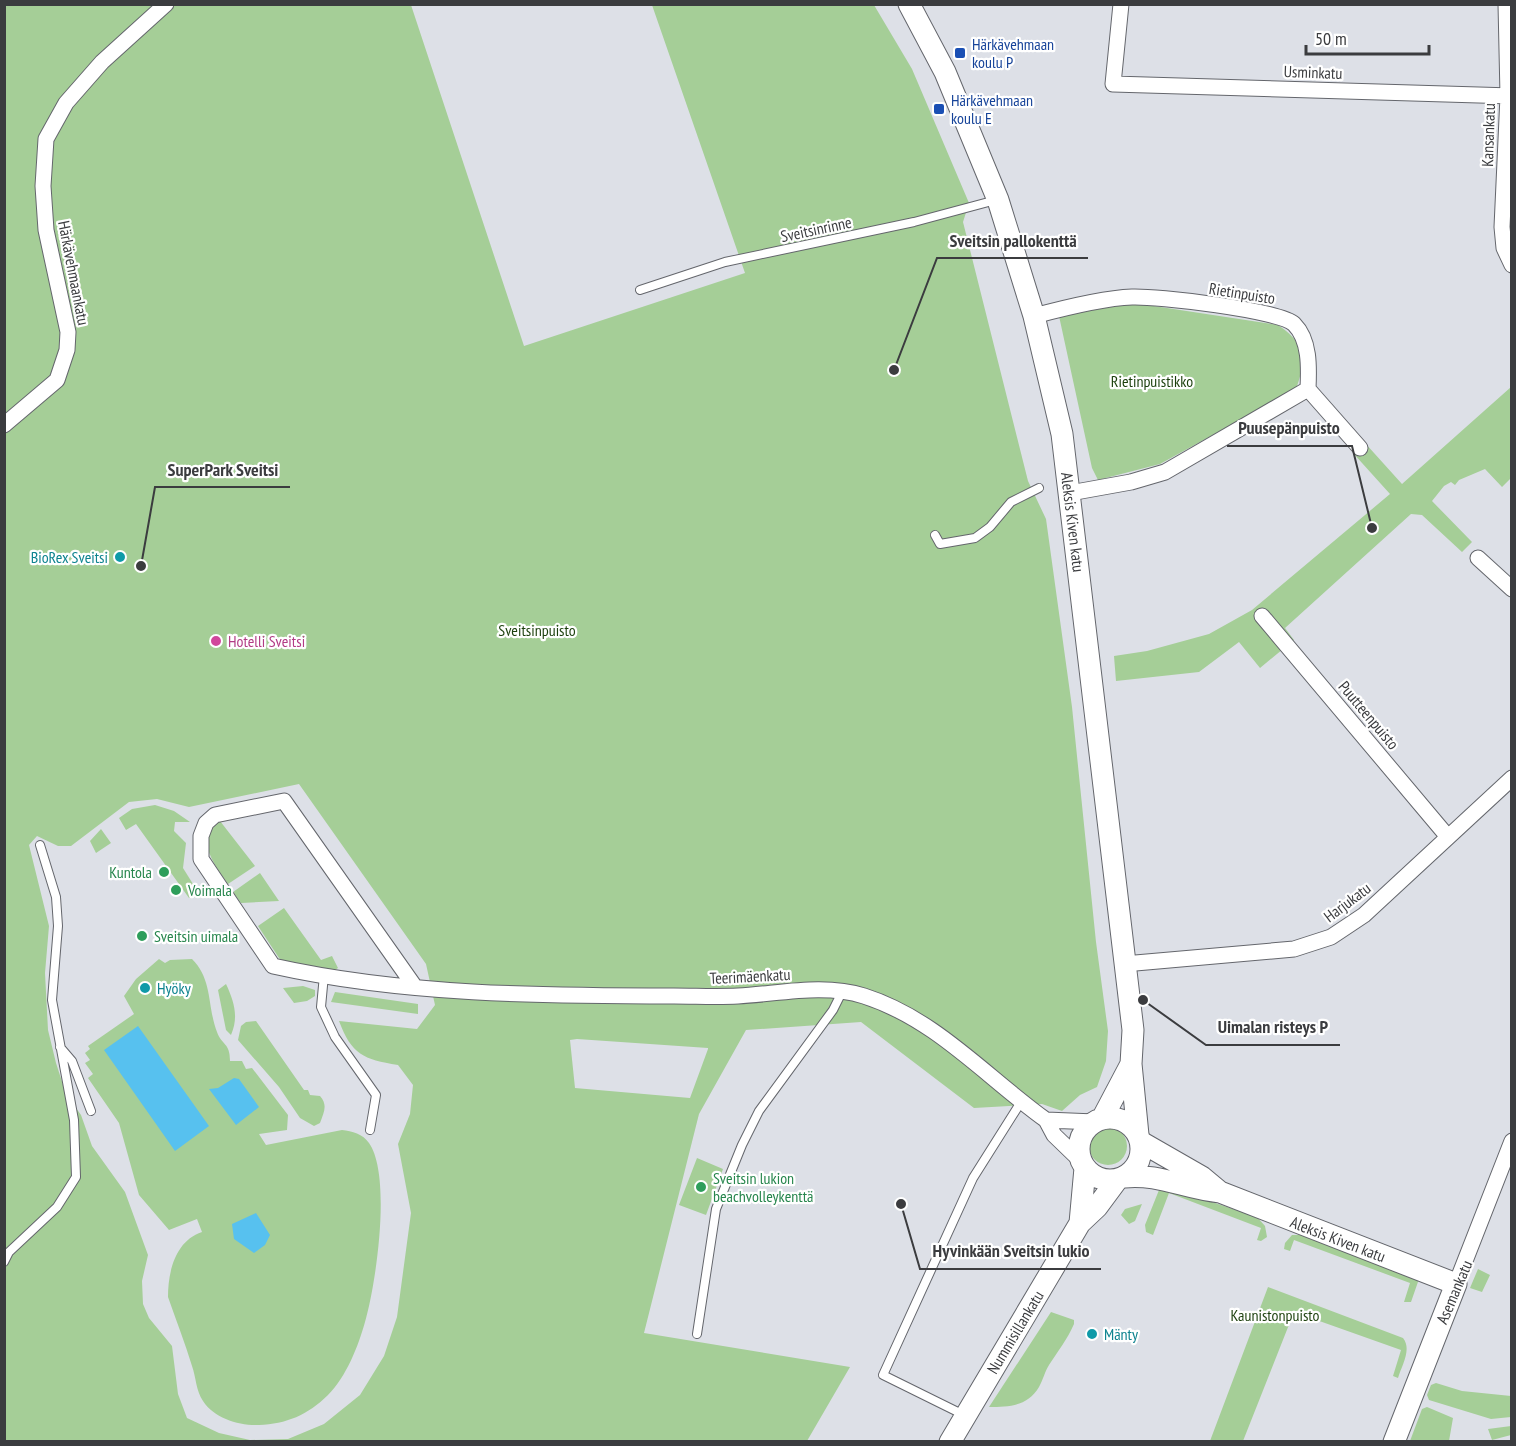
<svg xmlns="http://www.w3.org/2000/svg" width="1516" height="1446" font-family="'PT Sans Narrow',sans-serif">
	<style>
		.green { fill: #a5ce97; fill-rule: evenodd }
		.water { fill: #57c1ef }
		.lines { fill: none; stroke-linecap: round; stroke-linejoin: round }
		.lane-casing { stroke: #64666c; stroke-width: 10 }
		.street-casing { stroke: #64666c; stroke-width: 17 }
		.secondary-casing { stroke: #64666c; stroke-width: 23 }
		.lane { stroke: #fff; stroke-width: 8 }
		.street { stroke: #fff; stroke-width: 15 }
		.secondary { stroke: #fff; stroke-width: 21 }
		.transit-dot { fill: #1a4fb4; stroke: #fff; stroke-width: 2 }
		.culture-dot { fill: #0f9aa8; stroke: #fff; stroke-width: 2 }
		.hotel-dot { fill: #d1479c; stroke: #fff; stroke-width: 2 }
		.leisure-dot { fill: #2e9e5b; stroke: #fff; stroke-width: 2 }
		.labels { text-anchor: middle; stroke-width: 4.5; stroke-linejoin: round; paint-order: stroke }
		.transit-label { font-size: 16px; fill: #164399; stroke: #fff; text-anchor: start }
		.street-label { font-size: 16px; fill: #3b3c3f; stroke: #fff }
		.park-label { font-size: 16px; fill: #1b3f0c; stroke: #fff }
		.culture-label { font-size: 16px; fill: #0d838f; stroke: #fff; text-anchor: start }
		.hotel-label { font-size: 16px; fill: #b23c85; stroke: #fff; text-anchor: start }
		.leisure-label { font-size: 16px; fill: #27864d; stroke: #fff; text-anchor: start }
		.leader { fill: none; stroke: #3b3c3f; stroke-width: 2 }
		.callout-dot { fill: #3b3c3f; stroke: #fff; stroke-width: 2 }
		.callout-label { font-size: 18px; text-anchor: middle; font-weight: bold; fill: #3b3c3f; stroke: #fff; stroke-width: 4.5; stroke-linejoin: round; paint-order: stroke }
	</style>
	<rect width="100%" height="100%" fill="#dde0e7"/>
	<path class="green" d="M5,5H411L524,346L745,273L652,5H874L912,69L969,203L963,222L1028,481L1046,519L1072,707L1096,942L1108,1031L1106,1061L1097,1087L1080,1095L1062,1111L1042,1104L974,1108L861,1022L746,1030L699,1114L644,1333L850,1367L807,1441H5ZM299,784L426,964L435,1005L417,1029L339,1021C352,1055 363,1059 398,1065L413,1085L410,1114L398,1144L411,1213L397,1317L384,1356L360,1395L324,1424L288,1439L250,1440L219,1433L187,1418L178,1394L172,1346L149,1318L143,1304L142,1281L148,1255L125,1192L92,1146L81,1115L66,1094L56,1063L48,1030L45,973L49,926L29,845L37,836L58,846H71L129,802L157,799L189,807ZM577,1039L708,1048V1049L690,1098L575,1088L570,1040Z
		M1134,303L1278,325C1305,343 1307,359 1296,389L1160,464L1098,480L1092,468L1059,316Z
		M1511,387V478L1502,487L1485,469L1459,480L1455,485L1451,482L1444,486L1432,501L1472,542L1462,552L1422,515L1411,514L1285,628L1294,640L1260,668L1239,642L1199,672L1116,681L1114,656L1147,651L1209,634L1252,610L1390,494L1353,453L1365,443L1402,484Z
		M155,805L174,811L190,822H175L174,831L186,843L183,868L198,892L189,898L136,824L126,830L119,818L132,809Z
		M220,821L255,866L228,884C214,864 194,840 220,821Z
		M101,829L111,843L96,853L90,841Z
		M260,873L279,901L241,903L233,892Z
		M284,908L321,960L332,956L338,968L335,970L285,962L279,958L258,926Z
		M159,959L165,963L170,960L192,959C213,980 207,1006 217,1032C222,1046 230,1042 230,1061H242L246,1069L252,1068L288,1115L287,1130L259,1134L266,1145L342,1130C352,1131 363,1134 369,1143C392,1176 376,1284 365,1322C358,1347 346,1377 328,1395C308,1415 286,1424 259,1425C239,1426 214,1418 203,1401C196,1391 196,1377 192,1366C185,1343 176,1320 168,1297C168,1272 175,1241 202,1232L197,1219L169,1230L139,1195L119,1123L88,1078L93,1074L85,1063L90,1060L85,1053L90,1049L88,1046L134,1014L124,996L136,979Z
		M226,984C234,1001 239,1017 231,1035L226,1030L218,990Z
		M303,986L315,990V996L307,1001L294,1003L283,988Z
		M335,992L418,1004V1014L331,1002Z
		M256,1021L304,1090H308L310,1095L320,1096C328,1105 324,1112 320,1123L314,1126L300,1118L279,1087L238,1040L241,1026L246,1022Z
		M1089 1146a19 19 0 1 1 38 0a19 19 0 1 1-38 0Z
		M697,1158L723,1169L706,1215L679,1205Z
		M1161,1185L1257,1217L1265,1226L1267,1237L1261,1241L1257,1240L1261,1228L1169,1193L1153,1235L1146,1232L1145,1225Z
		M1142,1204L1135,1221L1129,1224L1121,1215L1125,1209Z
		M1292,1235H1302L1419,1279L1411,1302H1404L1410,1283L1294,1240L1290,1251L1284,1249L1285,1243Z
		M1478,1269L1490,1275L1482,1292L1470,1288Z
		M1268,1287L1403,1338C1412,1349 1402,1365 1398,1378L1393,1376L1401,1350L1294,1312L1243,1441H1210Z
		M1051,1312L1074,1320V1324C1067,1340 1058,1351 1049,1365C1045,1371 1043,1380 1039,1387C1028,1406 1009,1407 989,1407Z
		M1436,1383L1462,1391L1511,1396V1417L1491,1419L1429,1400L1427,1395L1431,1385Z
		M1427,1407L1453,1418L1449,1441H1410L1422,1409Z
		M1511,1426V1435L1492,1440L1488,1429Z"/>
	<path class="water" d="M138,1026L209,1126L175,1151L104,1050Z
		M234,1078L239,1079L259,1107L236,1125L209,1089L218,1088Z
		M256,1213L270,1235L265,1245L254,1253L234,1239L232,1224Z"/>
	<g class="lines">
		<g class="lane-casing">
			<path id="lane" d="M640,290L725,262L914,222L996,200
				M935,535L940,544L975,538L990,527L1011,502L1039,488
				M324,975L321,1007L335,1037L376,1095L370,1130
				M60,1047L72,1061L91,1111
				M4,1262L9,1252L57,1207L76,1177L74,1120L52,1000L58,926L56,897L40,845
				M697,1334L716,1209L742,1145L759,1111L833,1010L842,992
				M964,1415L883,1375L973,1178L1021,1102"/>
		</g>
		<g class="street-casing">
			<path id="street" d="M1121,4L1113,84L1512,96
				M1506,4L1508,96L1502,227L1504,248L1512,265
				M1034,316C1060,309 1106,298 1132,297C1156,296 1279,310 1294,324C1310,340 1309,367 1308,389L1165,472L1131,482L1070,493
				M1308,389L1360,448
				M4,425L57,380L67,350L68,332L46,230L43,186L46,139L66,103L102,62L166,4
				M1478,558L1512,589
				M1262,616L1448,837
				M1124,964L1294,949L1331,937L1364,915L1512,778
				M415,987L284,801L215,815L206,823L201,836V859L273,966C403,995 542,996 674,996C696,996 717,997 738,996C778,994 824,983 864,996C936,1019 986,1077 1046,1120L1054,1135L1082,1162
				M1046,1120L1095,1122
				M1456,1284L1512,1141"/>
		</g>
		<g class="secondary-casing">
			<path id="secondary" d="M909,4L945,72L998,200L1034,316L1062,434L1133,1030L1131,1064L1138,1135
				M1079 1149a31 31 0 1 1 62 0a31 31 0 1 1-62 0Z
				M1102,1119L1131,1064
				M1141,1142L1202,1177L1220,1192L1456,1284L1394,1442
				M1124,1177C1158,1173 1186,1189 1220,1192
				M1080,1223L1085,1168
				M950,1442L1080,1223L1097,1207L1117,1180"/>
		</g>
		<use href="#lane" class="lane"/>
		<use href="#street" class="street"/>
		<use href="#secondary" class="secondary"/>
	</g>
	<g class="transit-dot">
		<rect x="954" y="47" width="12" height="12" rx="3"/>
		<rect x="933" y="103" width="12" height="12" rx="3"/>
	</g>
	<g class="culture-dot">
		<circle cx="120" cy="557" r="6"/>
		<circle cx="145" cy="988" r="6"/>
		<circle cx="1092" cy="1334" r="6"/>
	</g>
	<circle class="hotel-dot" cx="216" cy="641" r="6"/>
	<g class="leisure-dot">
		<circle cx="164" cy="872" r="6"/>
		<circle cx="176" cy="890" r="6"/>
		<circle cx="142" cy="936" r="6"/>
		<circle cx="701" cy="1187" r="6"/>
	</g>
	<g class="labels">
		<g class="transit-label">
			<text x="972" y="50">Härkävehmaan<tspan x="972" dy="18">koulu P</tspan></text>
			<text x="951" y="106">Härkävehmaan<tspan x="951" dy="18">koulu E</tspan></text>
		</g>
		<g class="street-label">
			<text transform="translate(1313 72) rotate(2)" y="6">Usminkatu</text>
			<text transform="translate(1488 135) rotate(-88)" y="6">Kansankatu</text>
			<text transform="translate(816 229) rotate(-12)" y="6">Sveitsinrinne</text>
			<text transform="translate(74 273) rotate(79)" y="6">Härkävehmaankatu</text>
			<text transform="translate(1242 293) rotate(9)" y="6">Rietinpuisto</text>
			<text transform="translate(1073 522) rotate(83)" y="6">Aleksis Kiven katu</text>
			<text transform="translate(1369 715) rotate(50)" y="6">Puutteenpuisto</text>
			<text transform="translate(1347 902) rotate(-37)" y="6">Harjukatu</text>
			<text transform="translate(750 976) rotate(-3)" y="6">Teerimäenkatu</text>
			<text transform="translate(1338 1239) rotate(21)" y="6">Aleksis Kiven katu</text>
			<text transform="translate(1454 1292) rotate(-67)" y="6">Asemankatu</text>
			<text transform="translate(1015 1332) rotate(-59)" y="6">Nummisillankatu</text>
		</g>
		<g class="park-label">
			<text x="1152" y="387">Rietinpuistikko</text>
			<text x="537" y="636">Sveitsinpuisto</text>
			<text x="1275" y="1321">Kaunistonpuisto</text>
		</g>
		<g class="culture-label">
			<text x="108" y="563" text-anchor="end">BioRex Sveitsi</text>
			<text x="157" y="994">Hyöky</text>
			<text x="1104" y="1340">Mänty</text>
		</g>
		<g class="hotel-label">
			<text x="228" y="647">Hotelli Sveitsi</text>
		</g>
		<g class="leisure-label">
			<text x="152" y="878" text-anchor="end">Kuntola</text>
			<text x="188" y="896">Voimala</text>
			<text x="154" y="942">Sveitsin uimala</text>
			<text x="713" y="1184">Sveitsin lukion<tspan x="713" dy="18">beachvolleykenttä</tspan></text>
		</g>
	</g>
	<path class="leader" d="M894 370L937 258H1088M1372 528L1352 446H1227M141 566L155 487H290M1143 1000L1206 1045H1340M901 1204L920 1269H1101"/>
	<g class="callout-dot">
		<circle cx="894" cy="370" r="6"/>
		<circle cx="1372" cy="528" r="6"/>
		<circle cx="141" cy="566" r="6"/>
		<circle cx="1143" cy="1000" r="6"/>
		<circle cx="901" cy="1204" r="6"/>
	</g>
	<g class="callout-label">
		<text x="1013" y="247">Sveitsin pallokenttä</text>
		<text x="1289" y="434">Puusepänpuisto</text>
		<text x="223" y="476">SuperPark Sveitsi</text>
		<text x="1273" y="1033">Uimalan risteys P</text>
		<text x="1011" y="1257">Hyvinkään Sveitsin lukio</text>
	</g>
	<rect width="1516" height="1446" fill="none" stroke="#3b3c3f" stroke-width="12"/>
	<path d="M1306 45v9h123v-9" fill="none" stroke="#3b3c3f" stroke-width="3"/>
	<text x="1315" y="45" font-size="18" fill="#3b3c3f" stroke="#ffffff" stroke-width="4.5" paint-order="stroke">50 m</text>
</svg>
